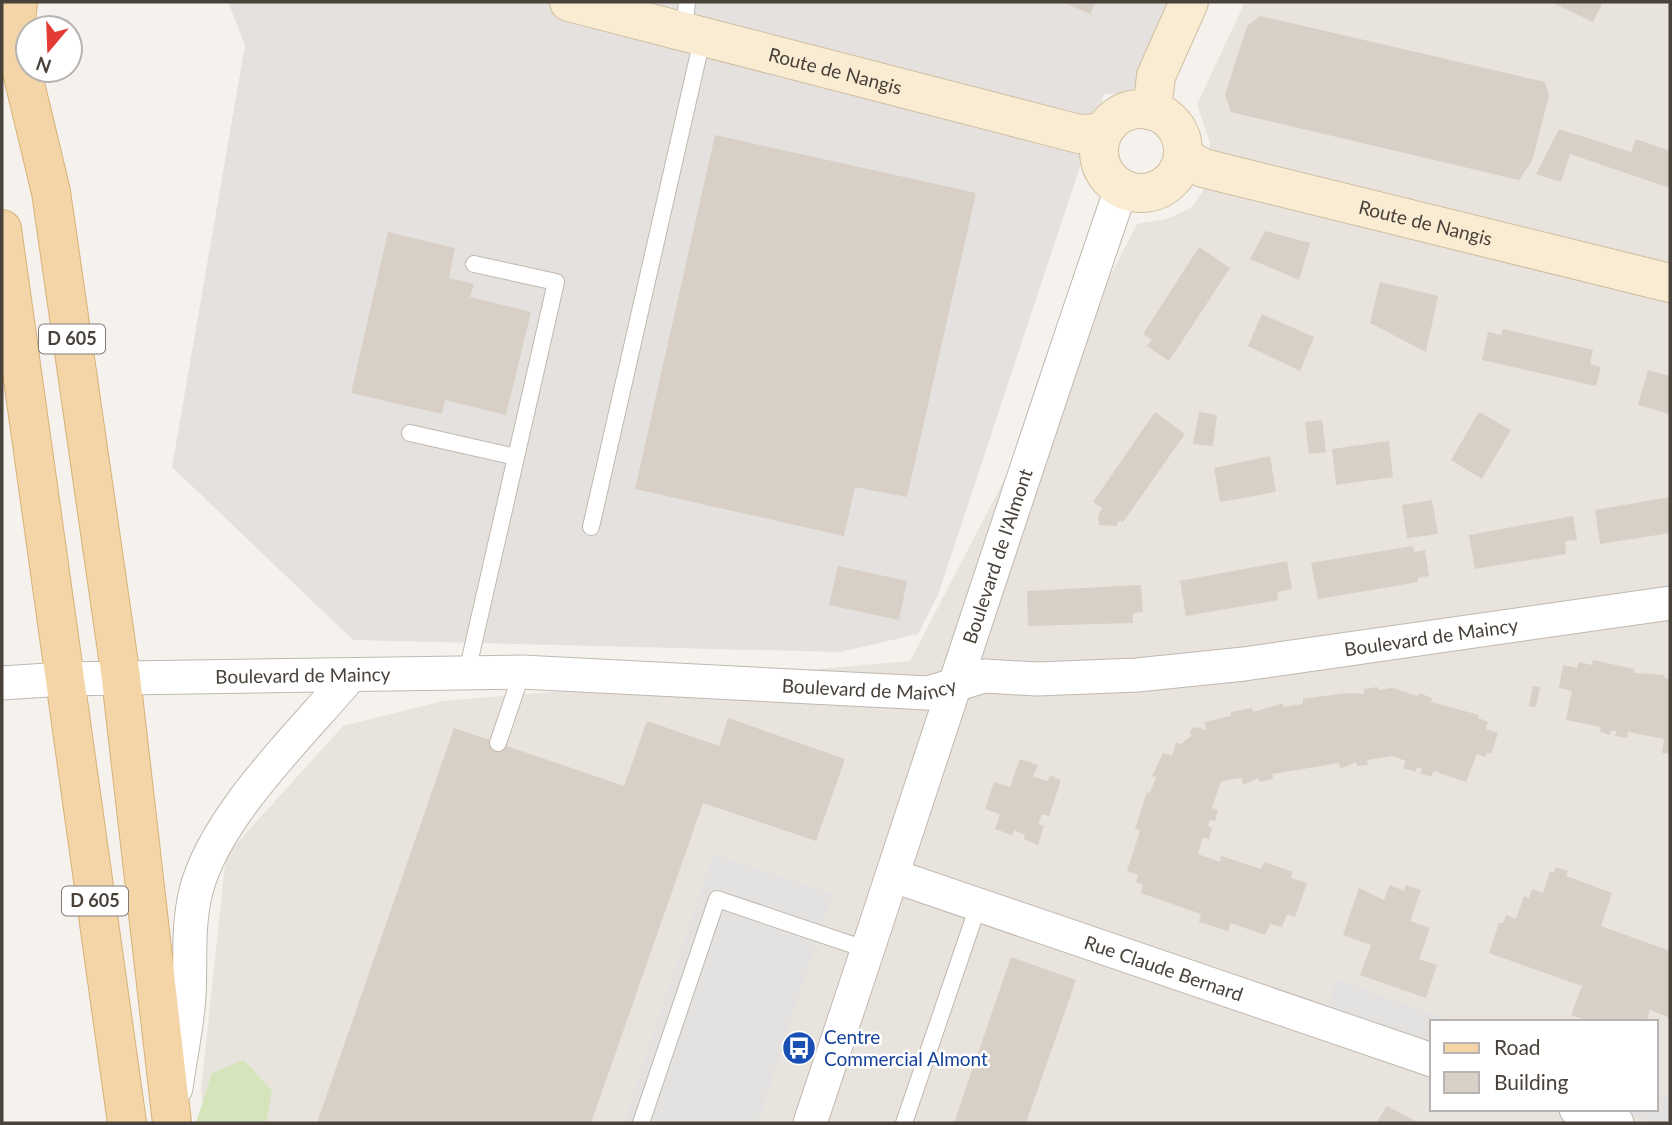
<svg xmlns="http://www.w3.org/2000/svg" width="1672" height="1125" font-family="Lato,sans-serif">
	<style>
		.residential { fill: #e8e3dc; fill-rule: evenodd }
		.industrial { fill: #e5e1de }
		.green { fill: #d6e4bb }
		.parking { fill: #e4e2e0 }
		.building { fill: #d8cfc6 }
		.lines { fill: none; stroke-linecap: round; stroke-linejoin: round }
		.lane-casing { stroke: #c0b8b0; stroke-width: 18 }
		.street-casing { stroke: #c0b8b0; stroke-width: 35 }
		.secondary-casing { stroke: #cfbea2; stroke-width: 40 }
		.primary-casing { stroke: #d8b077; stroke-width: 40 }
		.lane { stroke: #fff; stroke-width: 16 }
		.street { stroke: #fff; stroke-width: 33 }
		.secondary { stroke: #faecd2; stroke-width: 38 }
		.primary { stroke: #f4d5a7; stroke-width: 38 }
		.labels { text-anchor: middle; stroke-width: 5; stroke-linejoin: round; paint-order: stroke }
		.shield { fill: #fff; stroke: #807b76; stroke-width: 2 }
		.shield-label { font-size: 18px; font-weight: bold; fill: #49423b }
		.street-label { font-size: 19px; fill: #49423b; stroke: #fff }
		.transit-label { font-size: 19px; fill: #164399; stroke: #fff; text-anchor: start }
	</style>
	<rect width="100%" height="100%" fill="#f5f2ed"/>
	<path class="residential" d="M1245,2H1670V1123H206L201,1091L226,855L343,726L443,701L910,661L1137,224L1167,219L1191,208L1203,191L1210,143L1197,104ZM1432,1022H1656V1109H1432Z"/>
	<path class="industrial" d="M228,2H1177L1135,93L1104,94L938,595L918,634L840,652L353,640L172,467L245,45Z"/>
	<path class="green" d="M244,1060L272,1091L266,1123H196L212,1073Z"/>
	<path class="parking" d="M713,854L833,894L758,1123H624Z
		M1336,979L1455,1022H1432V1047L1326,1011Z
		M1656,1094L1670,1099V1123H1655L1614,1109H1656Z"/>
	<path class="building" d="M1062,2H1096L1090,14Z
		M1551,2H1603L1593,22Z
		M1260,16L1545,82L1549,96L1532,161L1519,180L1231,112L1225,95L1247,26Z
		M1559,129L1631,152L1636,139L1670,151V188L1570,154L1561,182L1536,174Z
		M715,135L976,193L907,497L855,487L844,536L635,489Z
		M1265,231L1310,243L1299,280L1250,259Z
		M388,232L455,248L449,278L474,284L470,297L531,312L506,415L445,400L442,414L351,393Z
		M1199,247L1230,268L1169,361L1147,346L1152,340L1143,334Z
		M1380,282L1438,296L1426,352L1370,323Z
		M1262,314L1314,337L1300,371L1248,346Z
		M1503,329L1593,350L1590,364L1601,367L1596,386L1482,360L1488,332L1501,335Z
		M1648,370L1670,376V414L1638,405Z
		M1155,412L1185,434L1123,522L1120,520L1116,526L1099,525L1098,516L1102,508L1093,502Z
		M1199,412L1217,415L1213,446L1193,444Z
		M1479,412L1511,430L1482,479L1451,460Z
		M1322,420L1326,452L1309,454L1305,422Z
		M1389,441L1393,477L1336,485L1332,449Z
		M1270,456L1276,492L1220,502L1214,468Z
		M1670,497V533L1600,544L1595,510Z
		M1432,500L1438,534L1407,538L1402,505Z
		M1573,516L1577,540L1565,541L1566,554L1475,569L1469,535Z
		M1413,546L1414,552L1425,550L1429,576L1418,578V582L1318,599L1311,563Z
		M1287,561L1292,589L1277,592L1278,600L1186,616L1180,581Z
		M838,566L907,581L899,620L829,605Z
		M1141,585L1143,612L1133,613V623L1028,626L1027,591Z
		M1593,660L1634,669V673L1665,675L1664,678L1670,679V754L1662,753L1664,739L1628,732L1627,738L1615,736L1616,731H1611L1610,735L1600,732L1601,727L1566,720L1572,691L1559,688L1563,665L1577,668L1579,662L1592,665Z
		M1533,686L1540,687L1536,707L1529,706Z
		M1378,687V690L1393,688L1417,696L1419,693L1432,698L1431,702L1479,715L1478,718L1488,722L1486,729L1498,733L1491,754L1487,753L1485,757L1477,754L1466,782L1434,771L1431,777L1420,773L1422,769L1417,767L1415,772L1403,768L1406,761L1392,756L1367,760L1368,765L1357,766L1356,762L1340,769L1339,763L1279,773L1272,774L1273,779L1260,782L1258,778L1243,785L1242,778L1221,781L1212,808L1218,810L1215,821L1210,820L1208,826L1212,828L1209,839L1203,837L1198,854L1220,862L1221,856L1261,869L1264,862L1293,872L1291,878L1307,883L1295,917L1287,914L1282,927L1270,924L1265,935L1231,923L1228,931L1199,922L1201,914L1141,893L1143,885L1136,882L1138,875L1127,871L1140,831L1135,829L1147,792L1150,793L1156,777L1152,776L1163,753L1172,756L1176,743L1181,744L1191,736L1190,731L1194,727L1206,730L1205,722L1231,716V712L1252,708L1253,712L1284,703L1283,707L1303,704V699L1346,693L1364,694V689Z
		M728,718L845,759L816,841L703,803L591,1123H317L454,728L624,786L647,721L719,746Z
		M1020,759L1038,765L1033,777L1048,781L1050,775L1061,780L1049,816L1042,814L1038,824L1044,826L1038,845L1024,839L1025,835L1014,830L1012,835L995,829L1000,814L985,809L994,782L1010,787Z
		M1556,867L1568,871L1566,876L1612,893L1601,926L1670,951V1018L1650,1010L1646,1022H1591L1571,1015L1582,986L1489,953L1499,923H1503L1506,915L1516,919L1524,896L1529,898L1532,889L1543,893L1550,871L1554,873Z
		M1390,885L1404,891L1406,885L1421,890L1410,921L1430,928L1419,959L1437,965L1426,998L1360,975L1371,945L1343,935L1359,888L1384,900Z
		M1011,957L1076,980L1026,1123H954Z
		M1387,1106L1419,1123H1376Z"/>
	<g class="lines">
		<g class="lane-casing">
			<path id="lane" d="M684,31L687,2
				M410,433L516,457
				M591,527L703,35
				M467,672L556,282L474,264
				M498,743L522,672
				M641,1123L717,899L868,950
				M904,1123L978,906"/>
		</g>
		<g class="street-casing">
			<g id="street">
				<path id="s1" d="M2,683L63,679L522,672L928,693L984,676L1037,679L1137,675L1244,664L1670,603"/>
				<path id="s2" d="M894,876L1432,1060"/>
				<path d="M176,1088C180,1058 187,1027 189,997C191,961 187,927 196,891C215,816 301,734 351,675"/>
				<path d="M1576,1109L1617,1123"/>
				<path id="s3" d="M810,1123C914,812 1014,500 1121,189"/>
			</g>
		</g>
		<g class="secondary-casing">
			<g id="secondary">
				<path id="s4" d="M569,2L1079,134L1102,133"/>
				<circle cx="1141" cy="151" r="42"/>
				<path d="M1152,111L1156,76L1189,2"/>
				<path id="s5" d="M1183,157L1203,168L1670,283"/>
			</g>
		</g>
		<g class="primary-casing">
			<path id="primary" d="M18,2L15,27L18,55L51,192L121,678L172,1123
				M2,229L127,1123"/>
		</g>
		<use href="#lane" class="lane"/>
		<use href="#street" class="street"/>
		<use href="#secondary" class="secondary"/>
		<use href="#primary" class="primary"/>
	</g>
	<defs>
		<g id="bus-disc" transform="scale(1.75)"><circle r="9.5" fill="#1a4fb4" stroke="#fff"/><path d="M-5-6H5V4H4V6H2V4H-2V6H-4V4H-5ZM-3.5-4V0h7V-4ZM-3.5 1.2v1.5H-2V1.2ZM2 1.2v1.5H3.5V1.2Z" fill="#fff"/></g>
	</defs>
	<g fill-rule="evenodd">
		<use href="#bus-disc" x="799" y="1048"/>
	</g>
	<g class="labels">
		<g class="shield">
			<rect x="39" y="324.5" width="66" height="29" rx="5"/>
			<rect x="62" y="886.5" width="66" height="29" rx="5"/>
		</g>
		<g class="shield-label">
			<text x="72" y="345">D 605</text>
			<text x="95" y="907">D 605</text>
		</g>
		<g class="street-label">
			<text dy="7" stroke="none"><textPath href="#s4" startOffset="275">Route de Nangis</textPath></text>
			<text dy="7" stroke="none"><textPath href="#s5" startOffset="252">Route de Nangis</textPath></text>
			<text dy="7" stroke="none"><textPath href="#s3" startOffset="597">Boulevard de l'Almont</textPath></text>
			<text dy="7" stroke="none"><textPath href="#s1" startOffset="1435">Boulevard de Maincy</textPath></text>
			<text dy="7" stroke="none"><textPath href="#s1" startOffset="301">Boulevard de Maincy</textPath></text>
			<text dy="7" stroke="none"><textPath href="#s1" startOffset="868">Boulevard de Maincy</textPath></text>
			<text dy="7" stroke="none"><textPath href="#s2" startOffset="285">Rue Claude Bernard</textPath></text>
		</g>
		<g class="transit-label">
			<text x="824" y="1044">Centre<tspan x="824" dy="22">Commercial Almont</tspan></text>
		</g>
	</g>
	<rect width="1672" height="1125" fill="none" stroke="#49423b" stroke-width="7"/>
	<rect x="1430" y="1020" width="228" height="91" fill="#ffffff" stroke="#b6b3b1" stroke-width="2"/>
	<rect x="1444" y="1043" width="35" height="10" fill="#f4d5a7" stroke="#b6b3b1" stroke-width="2"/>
	<text x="1494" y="1055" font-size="21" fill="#49423b">Road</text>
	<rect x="1444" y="1072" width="35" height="21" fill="#d8cfc6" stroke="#b6b3b1" stroke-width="2"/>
	<text x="1494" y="1090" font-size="21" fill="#49423b">Building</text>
	<g transform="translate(49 49) rotate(199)"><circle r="33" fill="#ffffff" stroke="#b6b3b1" stroke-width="2"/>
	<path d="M0-5L12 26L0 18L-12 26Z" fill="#e43c35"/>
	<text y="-10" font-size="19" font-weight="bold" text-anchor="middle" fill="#49423b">N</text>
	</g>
</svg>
